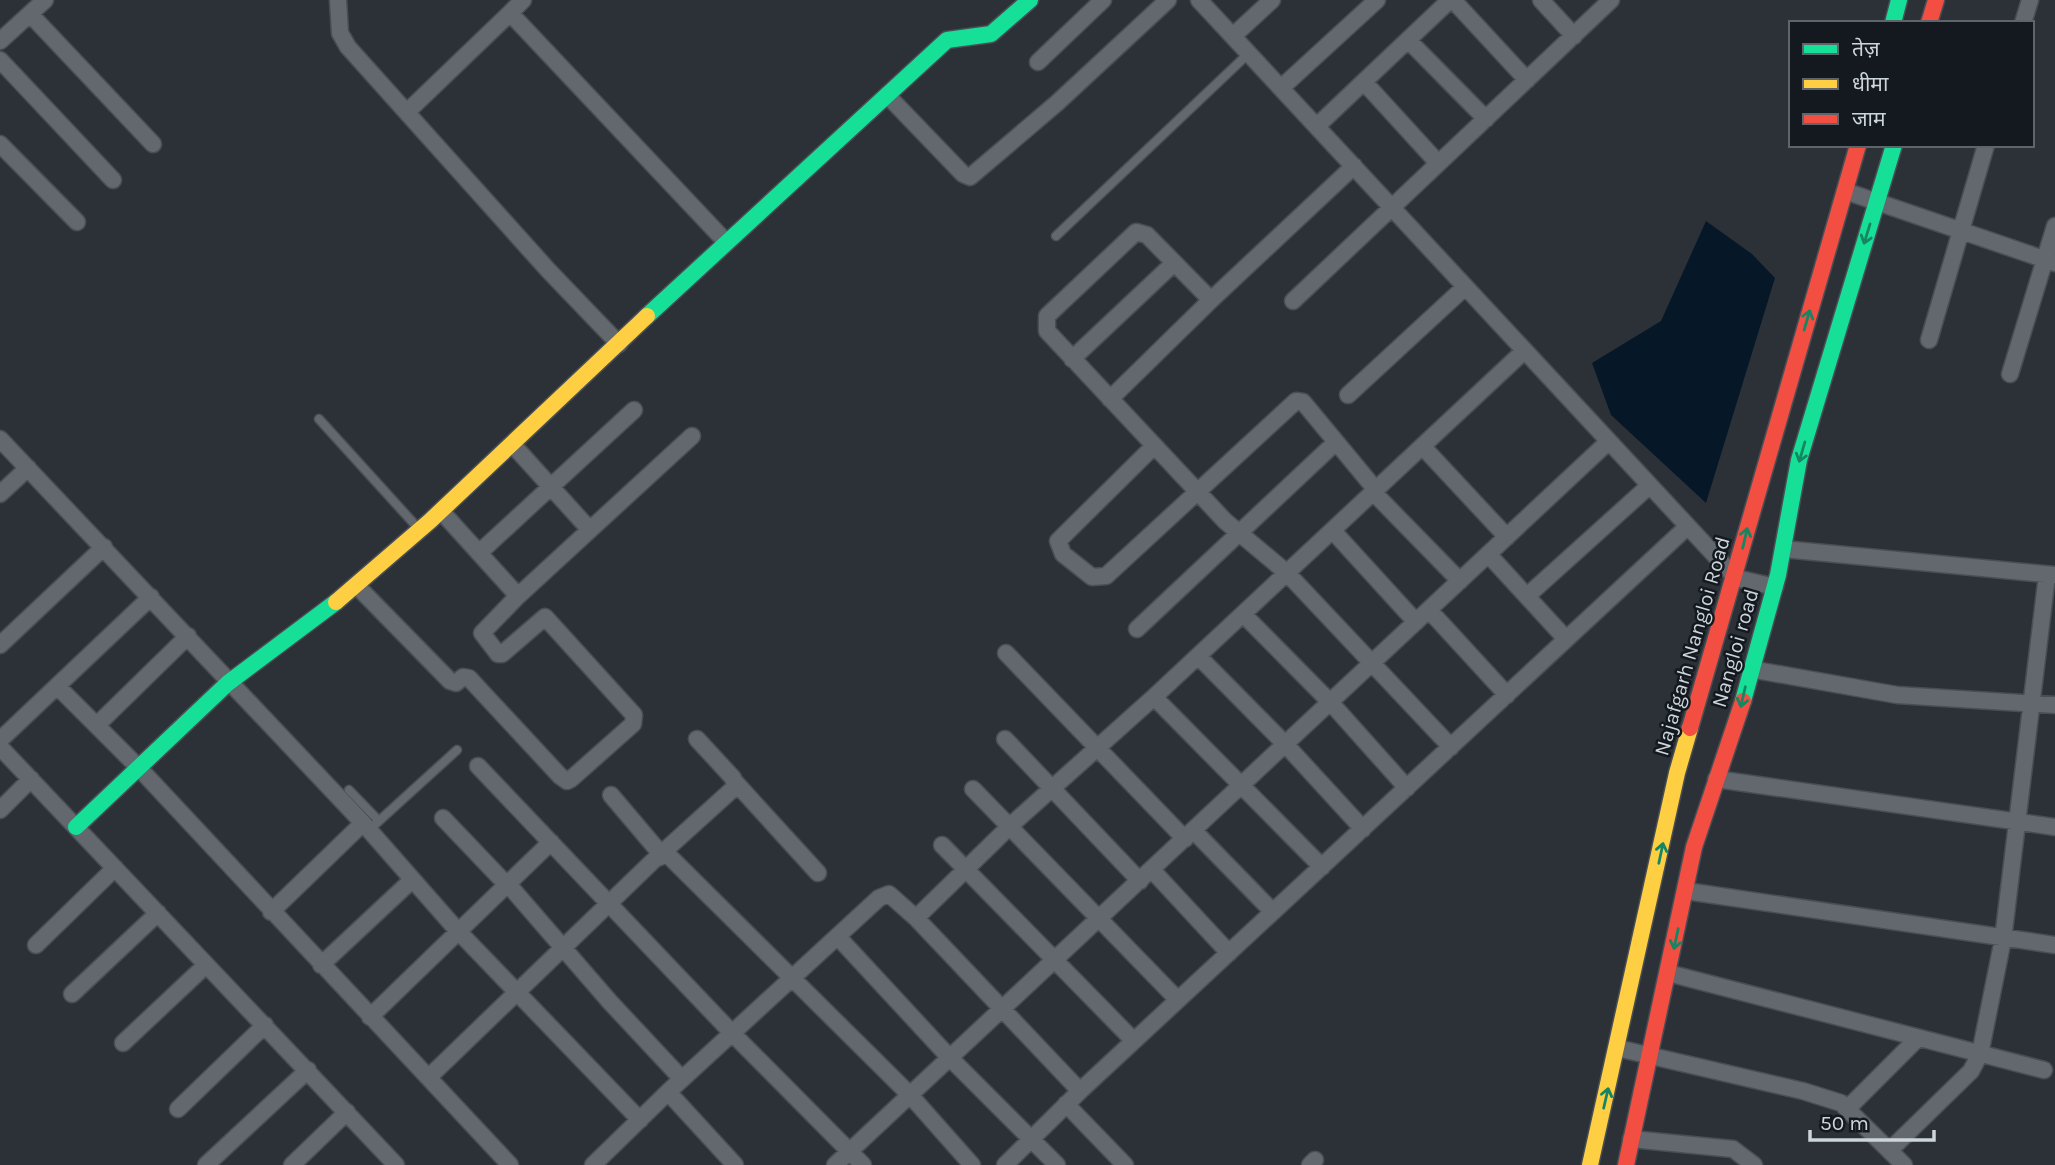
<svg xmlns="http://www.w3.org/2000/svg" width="2055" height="1165" font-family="Karla,'Noto Sans Devanagari',sans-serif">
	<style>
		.water { fill: #061828 }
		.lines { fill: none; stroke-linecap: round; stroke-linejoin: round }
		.lane-casing { stroke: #494e54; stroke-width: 11 }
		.street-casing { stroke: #494e54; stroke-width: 19 }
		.fast-casing { stroke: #494e54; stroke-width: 19 }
		.slow-casing { stroke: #494e54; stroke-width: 19 }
		.jam-casing { stroke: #494e54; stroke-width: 19 }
		.lane { stroke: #62686d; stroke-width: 8 }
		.street { stroke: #62686d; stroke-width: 16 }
		.fast { stroke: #16e098; stroke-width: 16 }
		.slow { stroke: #ffcf43; stroke-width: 16 }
		.jam { stroke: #f24e42; stroke-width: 16 }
		.oneway { stroke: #158661 }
		.labels { text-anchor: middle; stroke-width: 5; stroke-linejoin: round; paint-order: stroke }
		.street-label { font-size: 21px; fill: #cdd5dc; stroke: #13191e }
	</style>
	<rect width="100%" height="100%" fill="#2b3137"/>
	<path class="water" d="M1706,221L1752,254L1775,278L1706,503L1611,415L1592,363L1661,321Z"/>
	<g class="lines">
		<g class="lane-casing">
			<path id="lane" d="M1056,236L1249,53
				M319,419L418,528
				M349,790L379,821
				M369,830L457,750"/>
		</g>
		<g class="street-casing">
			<path id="street" d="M338,0L340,33L348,47L548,270L619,344
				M1199,0L1736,578L1775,587
				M1453,0L1527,80
				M1541,0L1574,36
				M510,13L523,0
				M30,14L153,144
				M2023,23L2030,0
				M1233,36L1272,0
				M1408,40L1486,119
				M0,41L45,0
				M0,60L113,180
				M1038,62L1103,0
				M1364,82L1438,163
				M1281,88L1377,0
				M887,95L963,174L970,177L1057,103L1168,0
				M407,112L510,13L726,242
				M1317,126L1450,0
				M0,144L77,222
				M1354,166L1211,300L1147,235L1136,232L1047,316V331L1225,521L1287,573L1451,747
				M1845,191L2055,263
				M1293,301L1611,0
				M1929,340L1986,145
				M1072,359L1174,263
				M2010,374L2055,226
				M1348,395L1465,287
				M1110,399L1211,300
				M0,439L363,823L457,930L640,1120
				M513,445L590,530
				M1154,446L1058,541L1063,554L1092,577L1106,576L1296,401L1303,402L1371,484
				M1423,447L1507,537
				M1374,493L1460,581
				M0,494L28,468
				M441,511L518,596
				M1333,531L1416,622
				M1783,549L2055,575
				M479,553L634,410
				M1488,554L1566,639
				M356,585L450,681L456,683L463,677L469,678L560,776L567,781L571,779L633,724L634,715L545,617L502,654H498L482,633L518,596L692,436
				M1527,596L1649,486
				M1429,610L1507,695
				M1243,614L1331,703L1407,788
				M1137,629L1336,442
				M0,645L104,547
				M1006,653L1185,839
				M1198,656L1286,745L1363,829
				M1750,669L1897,695L2055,705
				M57,686L139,768L510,1165
				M1154,697L1322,867
				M97,725L188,636
				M1005,739L1140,881
				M0,740L151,597
				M0,747L396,1165
				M478,766L732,1033L863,1165
				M1716,779L2055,827
				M736,783L818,873
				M973,789L1178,1000
				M611,795L661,854L735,787L733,778L697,739
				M0,810L31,779
				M443,818L506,884
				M1194,831L1273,912
				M942,845L1134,1041
				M1152,870L1229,953
				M507,883L610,1002L682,1079
				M1686,891L2055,945
				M271,912L363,823
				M916,918L1010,826L1154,697L1524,351
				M838,937L950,1058L1057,1165
				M36,945L115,868
				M321,965L412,880
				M1668,973L2044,1070
				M72,994L158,913
				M370,1017L551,842
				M123,1043L206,965
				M1617,1048L1803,1091L1841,1103L1904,1165
				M429,1077L655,859L667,854L910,1095L972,1165
				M668,1092L735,1165
				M1066,1104L1125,1165
				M1848,1108L1918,1038
				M178,1109L265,1025
				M1631,1139L1733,1149L1754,1165
				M1890,1150L1971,1071L1980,1054L2003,939L2047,575
				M206,1165L308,1070
				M292,1165L347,1112
				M593,1165L668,1092L879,898L889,894L916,918L1080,1091
				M835,1165L1608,442
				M1005,1165L1080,1091L1687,527
				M1310,1165L1315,1160"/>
		</g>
		<g class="fast-casing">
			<path id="fast" d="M1893,23L1899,0
				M647,316L947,40L991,34L1030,0
				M1743,701L1778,575L1799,460L1894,145
				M76,827L228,683L336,602"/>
		</g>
		<g class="slow-casing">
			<path id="slow" d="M336,602L430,521L647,316
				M1590,1165L1677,773L1690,728"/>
		</g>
		<g class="jam-casing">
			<path id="jam" d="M1929,23L1936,0
				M1690,728L1858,145
				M1626,1165L1694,847L1743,701"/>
		</g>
		<use href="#lane" class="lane"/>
		<use href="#street" class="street"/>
		<use href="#fast" class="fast"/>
		<use href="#slow" class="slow"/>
		<use href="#jam" class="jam"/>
	</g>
	<defs><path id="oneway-shaft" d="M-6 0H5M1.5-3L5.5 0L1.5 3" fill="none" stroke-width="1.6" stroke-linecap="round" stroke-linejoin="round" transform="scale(1.75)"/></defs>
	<g class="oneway">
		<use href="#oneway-shaft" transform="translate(1867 234) rotate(107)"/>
		<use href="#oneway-shaft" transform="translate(1807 320) rotate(-74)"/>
		<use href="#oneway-shaft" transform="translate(1802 452) rotate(106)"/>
		<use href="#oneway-shaft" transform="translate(1745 538) rotate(-77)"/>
		<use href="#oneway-shaft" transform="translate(1743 697) rotate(103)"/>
		<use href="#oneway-shaft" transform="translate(1661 853) rotate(-78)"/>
		<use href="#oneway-shaft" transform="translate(1676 939) rotate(102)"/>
		<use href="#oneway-shaft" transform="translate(1606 1098) rotate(-77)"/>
	</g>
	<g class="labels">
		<g class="street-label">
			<text transform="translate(1692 646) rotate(-74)" y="7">Najafgarh Nangloi Road</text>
			<text transform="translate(1735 648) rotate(-74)" y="7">Nangloi road</text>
		</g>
	</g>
	<rect x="1789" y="21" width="245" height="126" fill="#13191e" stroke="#5d646a" stroke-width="2"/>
	<rect x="1803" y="44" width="35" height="10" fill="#16e098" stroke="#5d646a" stroke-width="2"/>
	<text x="1852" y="56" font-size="21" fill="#cdd5dc">तेज़</text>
	<rect x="1803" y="79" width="35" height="10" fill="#ffcf43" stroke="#5d646a" stroke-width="2"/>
	<text x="1852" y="91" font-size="21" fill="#cdd5dc">धीमा</text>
	<rect x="1803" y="114" width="35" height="10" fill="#f24e42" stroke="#5d646a" stroke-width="2"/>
	<text x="1852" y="126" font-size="21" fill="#cdd5dc">जाम</text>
	<path d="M1810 1130v10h124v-10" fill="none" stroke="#cdd5dc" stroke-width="3.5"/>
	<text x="1820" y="1130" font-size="21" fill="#cdd5dc" stroke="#13191e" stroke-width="5" paint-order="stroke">50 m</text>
</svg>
